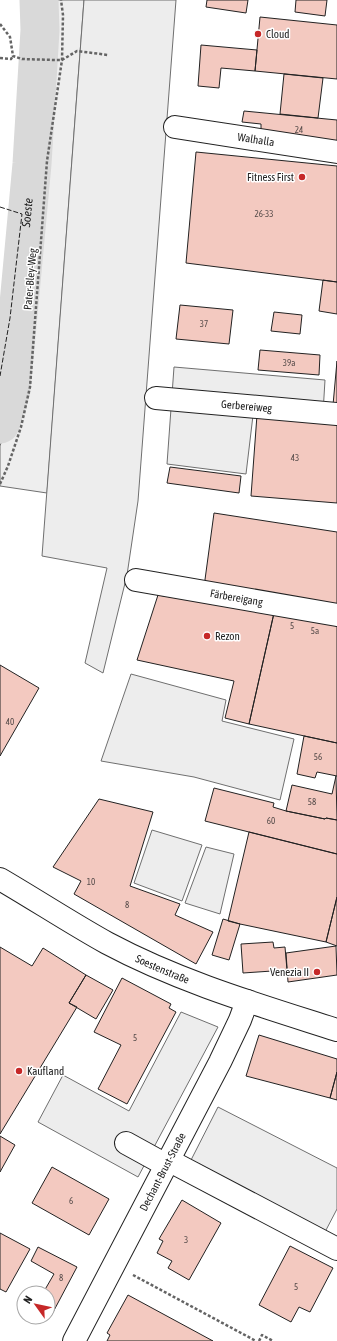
<svg xmlns="http://www.w3.org/2000/svg" width="337" height="1341" font-family="'Asap Condensed',sans-serif">
	<style>
		.green { fill: #eee; stroke: #6f6f6f }
		.parking { fill: #ededed; stroke: #6f6f6f }
		.lines { fill: none; stroke-linecap: round; stroke-linejoin: round }
		.river { stroke: #d9d9d9; stroke-width: 39 }
		.building { fill: #f3c9c0; stroke: #222 }
		.minor-casing { stroke: #222; stroke-width: 24 }
		.path { stroke: #646464; stroke-width: 2.5; stroke-dasharray: 3 2; stroke-linecap: butt }
		.minor { stroke: #fff; stroke-width: 22 }
		.fence { stroke: #222; stroke-width: 1; stroke-dasharray: 5 2; stroke-linecap: butt }
		.poi-dot { fill: #c62828; stroke: #fff; stroke-width: 1.5 }
		.labels { text-anchor: middle; stroke-width: 3; stroke-linejoin: round; paint-order: stroke }
		.number-label { font-size: 9px; fill: #564c4a }
		.poi-label { font-size: 11px; fill: #222; stroke: #fff; text-anchor: start }
		.street-label { font-size: 11px; fill: #222; stroke: #fff }
		.water-label { font-size: 12px; font-style: italic; fill: #222; stroke: #fff }
	</style>
	<rect width="100%" height="100%" fill="#fff"/>
	<path class="green" d="M47,0H84L47,493L0,486V446L18,391L46,66Z"/>
	<path class="parking" d="M84,0H176L138,501L127,575L103,673L85,663L107,568L42,556Z
		M174,367L325,380L323,413L254,407L246,474L167,464Z
		M131,674L226,700L222,721L294,739L280,800L194,777L101,761Z
		M152,830L202,845L182,901L134,883Z
		M206,847L234,854L220,914L185,903Z
		M181,1012L218,1027L138,1177L38,1122L63,1075L129,1111Z
		M218,1107L337,1168V1209L325,1232L190,1162Z"/>
	<g class="lines">
		<path class="river" id="s1" d="M0,424L11,390L32,164L40,30L39,0"/>
	</g>
	<path class="building" d="M207,0H248L246,13L206,7Z
		M296,0H327L325,16L295,12Z
		M260,17L337,25V79L255,71Z
		M201,45L257,50L255,71L221,68L219,88L198,86Z
		M284,74L323,78L318,118L280,114Z
		M244,111L337,120V146L261,135V124L242,122Z
		M196,152L337,166V282L186,263Z
		M323,280L337,282V314L319,311Z
		M180,305L233,310L229,344L176,339Z
		M274,312L302,315L300,334L271,331Z
		M260,350L320,355L319,375L258,370Z
		M337,361V406L333,405Z
		M257,415L337,420V503L251,496Z
		M170,467L241,476L239,493L167,483Z
		M214,513L337,532V608L204,587Z
		M158,595L274,613L249,724L225,718L234,681L137,660Z
		M274,613L337,622V743L249,724Z
		M0,665L39,688L0,756Z
		M304,736L337,743V776L317,772L315,778L297,774Z
		M336,776L337,820L326,818L325,819L286,811L292,785L332,794Z
		M214,788L274,803L273,807L286,811L325,819L326,818L337,820V854L205,821Z
		M99,799L153,812L130,886L180,904L175,915L213,932L196,964L74,894L81,881L53,867Z
		M249,832L337,854V897L326,942L240,924L228,921Z
		M337,897V946L326,942Z
		M223,919L240,924L229,960L212,955Z
		M273,942L274,948L285,947L287,970L243,973L241,944Z
		M336,946L337,975L288,982L286,953Z
		M0,947L32,966L43,948L86,975L69,1003L77,1007L0,1134Z
		M86,975L113,990L96,1019L69,1003Z
		M122,978L171,1004L169,1008L176,1012L127,1104L98,1089L121,1045L94,1032Z
		M259,1035L337,1059V1072L330,1098L246,1076Z
		M337,1072V1100L330,1098Z
		M0,1136L15,1145L0,1172Z
		M52,1167L109,1199L89,1235L32,1203Z
		M182,1200L221,1223L189,1280L168,1268L172,1261L157,1253L163,1241L159,1239Z
		M0,1233L30,1249L6,1292L0,1289Z
		M290,1246L333,1268L310,1312L299,1307L291,1322L259,1305Z
		M38,1247L77,1267L51,1316L48,1314V1293H43L54,1274L31,1261Z
		M128,1295L213,1341H107L110,1335L107,1333Z"/>
	<g class="lines">
		<g class="minor-casing">
			<g id="minor">
				<path id="s2" d="M175,127L337,152"/>
				<path id="s3" d="M156,398L337,414"/>
				<path id="s4" d="M136,580L337,615"/>
				<path id="s5" d="M0,879C36,900 71,923 107,943C180,982 259,1005 337,1030"/>
				<path d="M126,1143L166,1165"/>
				<path d="M168,1160L337,1249"/>
				<path id="s6" d="M74,1341L220,1062L240,1020L247,1001"/>
			</g>
		</g>
		<path class="path" d="M0,24L10,37L13,56L22,59L54,60H62L77,51L108,55
			M0,58L11,59L13,56
			M0,484L8,466L21,427L30,387L47,161L62,60L63,15L61,0
			M133,1275L256,1341
			M259,1341L262,1335L273,1341"/>
		<use href="#minor" class="minor"/>
		<path class="fence" d="M0,207L22,214L10,318L0,376"/>
	</g>
	<g class="poi-dot">
		<circle cx="258" cy="34" r="4"/>
		<circle cx="302" cy="177" r="4"/>
		<circle cx="207" cy="636" r="4"/>
		<circle cx="317" cy="972" r="4"/>
		<circle cx="19" cy="1071" r="4"/>
	</g>
	<g class="labels">
		<g class="number-label">
			<text x="299" y="133">24</text>
			<text x="264" y="217">26-33</text>
			<text x="204" y="327">37</text>
			<text x="289" y="366">39a</text>
			<text x="295" y="461">43</text>
			<text x="292" y="629">5</text>
			<text x="315" y="634">5a</text>
			<text x="10" y="725">40</text>
			<text x="318" y="760">56</text>
			<text x="312" y="805">58</text>
			<text x="271" y="824">60</text>
			<text x="91" y="885">10</text>
			<text x="127" y="908">8</text>
			<text x="135" y="1041">5</text>
			<text x="71" y="1204">6</text>
			<text x="186" y="1243">3</text>
			<text x="61" y="1281">8</text>
			<text x="296" y="1290">5</text>
		</g>
		<g class="poi-label">
			<text x="266" y="38">Cloud</text>
			<text x="294" y="181" text-anchor="end">Fitness First</text>
			<text x="215" y="640">Rezon</text>
			<text x="309" y="976" text-anchor="end">Venezia II</text>
			<text x="27" y="1075">Kaufland</text>
		</g>
		<g class="street-label">
			<text dy="4" stroke="none"><textPath href="#s2" startOffset="82">Walhalla</textPath></text>
			<text transform="translate(30 279) rotate(-85)" y="4">Pater-Bley-Weg</text>
			<text dy="4" stroke="none"><textPath href="#s3" startOffset="91">Gerbereiweg</textPath></text>
			<text dy="4" stroke="none"><textPath href="#s4" startOffset="102">Färbereigang</textPath></text>
			<text dy="4" stroke="none"><textPath href="#s5" startOffset="186">Soestenstraße</textPath></text>
			<text dy="4" stroke="none"><textPath href="#s6" startOffset="191">Dechant-Brust-Straße</textPath></text>
		</g>
		<g class="water-label">
			<text dy="4" stroke="none"><textPath href="#s1" startOffset="214">Soeste</textPath></text>
		</g>
	</g>
	<g transform="translate(36 1305) rotate(303)"><circle r="19" fill="#ffffff" stroke="#a7a7a7"/>
	<path d="M0-3L7 15L0 10L-7 15Z" fill="#c62828"/>
	<text y="-6" font-size="11" font-weight="bold" text-anchor="middle" fill="#222222">N</text>
	</g>
</svg>
